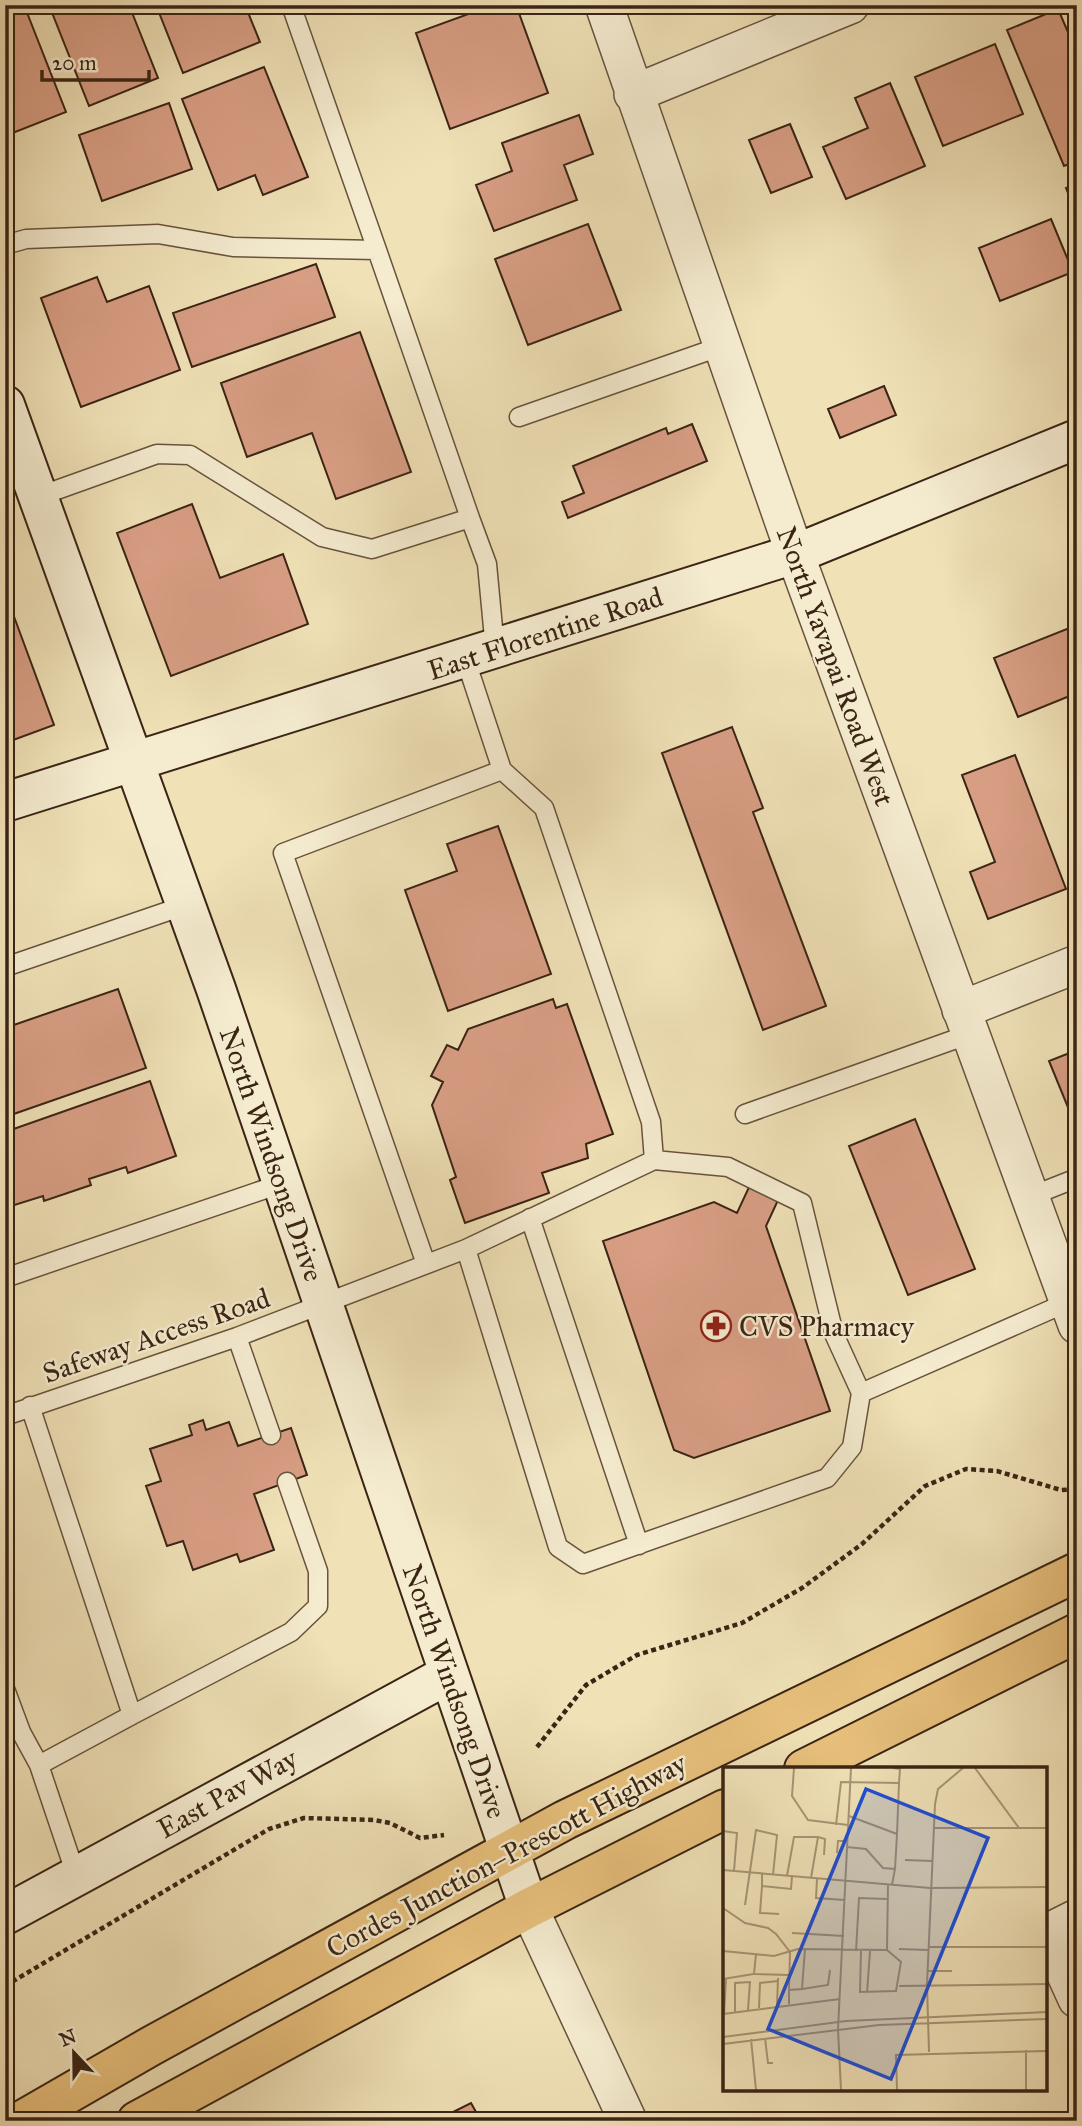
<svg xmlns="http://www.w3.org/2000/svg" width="1082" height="2126" font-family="'IM FELL Great Primer',serif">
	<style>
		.building { fill: #d89e84; stroke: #3a2414; stroke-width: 2 }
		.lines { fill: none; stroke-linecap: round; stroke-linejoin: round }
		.lane-casing { stroke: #68533d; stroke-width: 21 }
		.street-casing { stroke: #68533d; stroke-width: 40 }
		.secondary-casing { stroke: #3a2414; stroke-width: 42 }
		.primary-casing { stroke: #3a2414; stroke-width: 42 }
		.path { stroke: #3a2414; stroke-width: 4.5; stroke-dasharray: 5 3.5; stroke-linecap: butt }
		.lane { stroke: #f5ecd0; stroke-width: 18 }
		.street { stroke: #f5ecd0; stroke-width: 37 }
		.secondary { stroke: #f5ecd0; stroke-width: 38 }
		.primary { stroke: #e8c07c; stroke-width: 38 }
		.labels { text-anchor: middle; stroke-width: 5; stroke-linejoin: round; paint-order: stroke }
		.street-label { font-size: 28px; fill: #3a2414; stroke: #f5ecd0 }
		.poi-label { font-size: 28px; fill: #3a2414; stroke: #f5ecd0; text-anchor: start }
		.inset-road { fill: none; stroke: #a79576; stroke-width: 2 }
		.view { fill: #1d4ed8; fill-opacity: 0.15; stroke: #1d4ed8; stroke-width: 3.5 }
		.inset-edge { fill: none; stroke: #3a2414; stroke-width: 3.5 }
	</style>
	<rect width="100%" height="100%" fill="#f0e1b7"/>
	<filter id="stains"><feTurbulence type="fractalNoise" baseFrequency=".00286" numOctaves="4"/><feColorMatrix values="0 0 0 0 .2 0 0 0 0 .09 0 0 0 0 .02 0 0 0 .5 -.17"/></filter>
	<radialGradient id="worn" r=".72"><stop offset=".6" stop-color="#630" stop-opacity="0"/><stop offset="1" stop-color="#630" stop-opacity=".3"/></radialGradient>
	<path class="building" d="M24,5L66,112L5,136V7Z
		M49,5H129L158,78L89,106Z
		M156,5H245L260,42L183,73Z
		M493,5H516L548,93L450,129L416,33Z
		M1058,9L1077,53V161L1064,166L1007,30Z
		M995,44L1023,114L943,146L915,77Z
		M264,67L308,177L263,195L255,175L218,190L182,99Z
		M890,83L925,166L846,199L823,147L868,128L855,98Z
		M169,103L192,169L102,201L79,135Z
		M579,115L593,154L564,165L577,200L494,231L476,185L512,171L502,143Z
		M790,124L812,177L771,193L749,140Z
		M1077,183V215L1066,188Z
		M1051,219L1073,272L1000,301L979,248Z
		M588,224L621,310L528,345L495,259Z
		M316,264L335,317L192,367L173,313Z
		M97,277L107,302L149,286L180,370L81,407L41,298Z
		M360,332L411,472L336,499L312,433L247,457L221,383Z
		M884,386L896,415L840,438L828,409Z
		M692,424L707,461L568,518L562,502L584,493L573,466L666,428L668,434Z
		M192,504L220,578L283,554L308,624L171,676L117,533Z
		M9,603L54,725L5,743V604Z
		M1077,625V693L1018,717L994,658Z
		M732,727L763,808L753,812L826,1006L763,1030L662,753Z
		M1015,755L1066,889L988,919L970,872L995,862L962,775Z
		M498,826L551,974L448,1011L405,890L457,871L447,844Z
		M118,989L146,1068L5,1117V1028Z
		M553,999L556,1008L567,1004L613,1134L586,1144L588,1158L542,1173L549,1193L465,1223L450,1180L456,1177L432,1105L443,1082L431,1076L447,1045L458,1050L468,1029Z
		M1077,1050V1126L1076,1127L1049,1061Z
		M150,1081L176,1156L128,1173L126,1167L89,1179L91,1185L44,1201L43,1196L5,1208V1132Z
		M915,1119L975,1269L908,1295L849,1146Z
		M750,1185L779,1198L766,1226L830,1411L694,1458L674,1450L603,1241L714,1202L737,1213Z
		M203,1420L206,1430L229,1422L238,1446L291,1428L307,1475L254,1494L274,1550L240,1562L237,1554L193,1570L183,1541L167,1546L146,1486L161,1481L150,1449L192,1435L189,1425Z
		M471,2103L481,2121H435Z"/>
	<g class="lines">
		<g class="lane-casing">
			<path id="lane" d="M291,5L377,250
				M5,245L26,239L158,234L233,247L377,250L470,518
				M519,417L722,346
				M37,497L157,454L190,455L322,537L372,549L470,518L487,564L495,649
				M465,658L502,770L544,808L651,1122L654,1160
				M5,967L186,905
				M745,1114L970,1034
				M1029,1197L1077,1178
				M530,1218L639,1545
				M426,1264L283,853L502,770
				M5,1278L283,1183
				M237,1337L271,1435
				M861,1393L1068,1302
				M30,1406L132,1715L39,1765L76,1875
				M5,1416L237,1337L466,1249L654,1160L728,1167L802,1203L834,1334L861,1393L852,1447L827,1478L583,1564L558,1547L466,1249
				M5,1689L21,1732L39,1765
				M132,1715L291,1632L318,1606V1571L287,1482"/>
		</g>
		<g class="street-casing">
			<path id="street" d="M604,5L795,554L1077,1325
				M633,94L850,5
				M961,1010L1077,964
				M529,1908L628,2121
				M1077,1918L1047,1933L1077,1999"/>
		</g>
		<g class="secondary-casing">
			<path id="secondary" d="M5,405L216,989L529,1908
				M5,802L795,554L1077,439
				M5,1915L449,1674"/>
		</g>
		<g class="primary-casing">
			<path id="primary" d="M804,1769L1077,1633
				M21,2121L151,2046L565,1820L1077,1572
				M137,2121L529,1908L725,1809"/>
		</g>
		<path class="path" d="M537,1747L586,1685L637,1655L742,1623L802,1588L862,1544L925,1486L966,1469L997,1471L1061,1490L1077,1489
			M5,1986L269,1829L304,1818L374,1820L390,1823L420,1838L444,1835"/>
		<use href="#lane" class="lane"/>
		<use href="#street" class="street"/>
		<use href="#secondary" class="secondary"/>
		<use href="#primary" class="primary"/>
	</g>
	<defs>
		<g id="pharmacy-ring" transform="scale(1.575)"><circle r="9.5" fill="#f5ecd0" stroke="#8f2418" stroke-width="1.5"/><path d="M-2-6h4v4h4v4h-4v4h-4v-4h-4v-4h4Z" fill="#8f2418"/></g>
	</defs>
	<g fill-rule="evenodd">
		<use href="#pharmacy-ring" x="716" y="1326"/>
	</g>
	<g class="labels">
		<g class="street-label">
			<text transform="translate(545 633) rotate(-18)" y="10">East Florentine Road</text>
			<text transform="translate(836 666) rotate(70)" y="10">North Yavapai Road West</text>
			<text transform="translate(272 1154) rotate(71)" y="10">North Windsong Drive</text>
			<text transform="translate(156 1335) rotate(-19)" y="10">Safeway Access Road</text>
			<text transform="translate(455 1691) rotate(71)" y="10">North Windsong Drive</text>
			<text transform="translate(227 1793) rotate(-29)" y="10">East Pav Way</text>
			<text transform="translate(506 1855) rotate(-28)" y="10">Cordes Junction–Prescott Highway</text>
		</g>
		<g class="poi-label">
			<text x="739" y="1336">CVS Pharmacy</text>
		</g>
	</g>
	<g transform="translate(723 1767)">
		<rect width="324" height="324" fill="#f0e1b7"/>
		<path class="inset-road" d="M71,1L69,29L85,53L125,58M170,1L177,2L176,16M252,1L296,61M126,49L174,67L172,102M113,58L118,15L176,16L174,67M210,61H324M0,64L14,66L11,104M124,80L143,82L160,101L172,102L169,118M114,86L115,74H125M182,93L209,94M0,103L207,121L324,120M39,106V119L68,122L69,109M64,109L71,70H95M88,111L95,70L102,72L101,88M94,112L93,131L122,133M39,119L37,146L56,147M22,138L33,63L54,68L50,108M0,141L22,156L45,161L53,167L67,185L66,223M69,166L121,169M205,180H324M176,182L205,183M164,183L165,117M0,184L51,189L75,182L164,183L178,195L173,224L137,225L138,184M133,184L136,131L164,132M204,204H229M31,207L66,208M0,212L31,207L33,187M176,219L324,217M79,222L105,218L107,203M144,226L147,184M66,237V223L79,222L82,182M54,239L55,211M36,241L37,216L55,214M25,243L27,214M12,245V216L27,215M0,247L117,232M1,247L3,212M0,270L123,254L324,245M42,271L45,296H50M28,272L33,323M0,277L156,258L324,252M303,283V323M206,285L204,218L212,37L215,22L240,1M118,323L115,262L128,1M174,323L173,288L324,284"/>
		<path class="view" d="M143,22L265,71L168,312L45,262Z"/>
		<rect width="324" height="324" class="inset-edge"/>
	</g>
	<rect width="1082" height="2126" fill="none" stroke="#f0e1b7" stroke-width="28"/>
	<rect x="7" y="7" width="1068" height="2112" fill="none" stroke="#3a2414" stroke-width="3.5"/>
	<rect x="14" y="14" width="1054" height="2098" fill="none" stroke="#3a2414" stroke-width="2"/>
	<g transform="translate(74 2053) rotate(338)" stroke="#f5ecd0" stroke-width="5" paint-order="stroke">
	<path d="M0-5L12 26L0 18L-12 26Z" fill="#3a2414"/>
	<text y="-10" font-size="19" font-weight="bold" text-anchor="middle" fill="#3a2414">N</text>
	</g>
	<path d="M42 70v10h107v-10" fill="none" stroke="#3a2414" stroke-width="3.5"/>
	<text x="52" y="70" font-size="21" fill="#3a2414" stroke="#f5ecd0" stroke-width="5" paint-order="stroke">20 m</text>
	<rect width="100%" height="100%" filter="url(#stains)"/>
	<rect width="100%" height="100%" fill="url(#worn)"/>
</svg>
